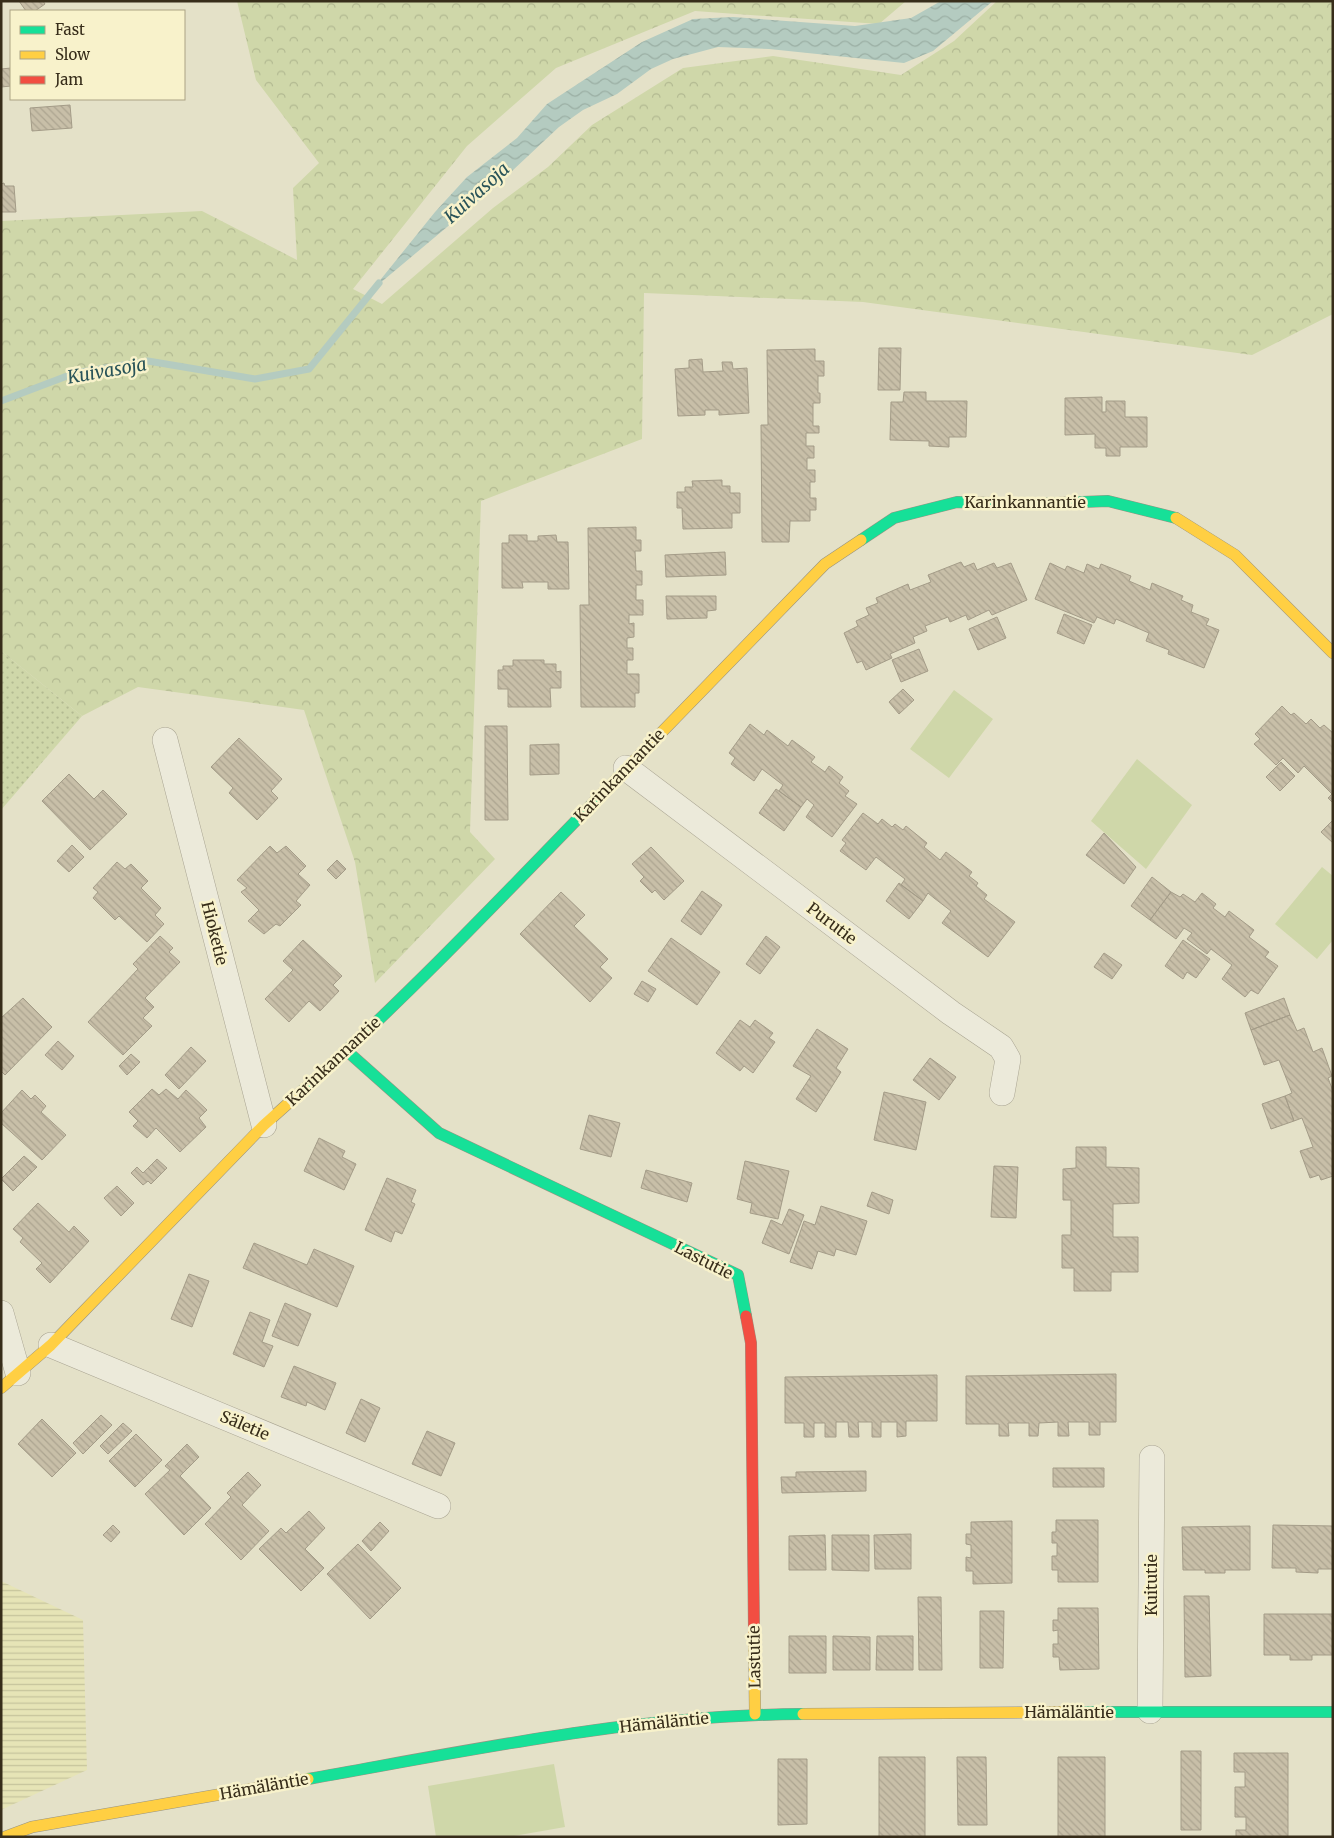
<svg xmlns="http://www.w3.org/2000/svg" width="1334" height="1838" font-family="Merriweather,serif">
	<style>
		.farmland { fill: url(#farmland-rules) }
		.grass { fill: url(#grass-dots) }
		.forest { fill: url(#forest-crowns) }
		.green { fill: #cfd7a9 }
		.water { fill: url(#water-waves) }
		.lines { fill: none; stroke-linecap: round; stroke-linejoin: round }
		.stream { stroke: #b4cbc0; stroke-width: 7 }
		.building { fill: url(#building-back-hatch); stroke: #a49c88 }
		.street-casing { stroke: #a9a492; stroke-width: 26 }
		.fast-casing { stroke: #989382; stroke-width: 12 }
		.slow-casing { stroke: #989382; stroke-width: 12 }
		.jam-casing { stroke: #989382; stroke-width: 12 }
		.street { stroke: #eceada; stroke-width: 25 }
		.fast { stroke: #16e098; stroke-width: 11 }
		.slow { stroke: #ffcf43; stroke-width: 11 }
		.jam { stroke: #f24e42; stroke-width: 11 }
		.labels { text-anchor: middle; stroke-width: 5; stroke-linejoin: round; paint-order: stroke }
		.street-label { font-size: 16px; fill: #372d1a; stroke: #f8f2cb }
		.water-label { font-size: 18px; font-style: italic; fill: #285358; stroke: #f8f2cb }
	</style>
	<defs>
		<pattern id="farmland-rules" width="6" height="5" patternUnits="userSpaceOnUse" patternTransform="scale(1.25)"><rect width="6" height="5" fill="#e6e4b6"/><path d="M0 2.5h6" fill="none" stroke="#c6c49c"/></pattern>
		<pattern id="grass-dots" width="8" height="8" patternUnits="userSpaceOnUse" patternTransform="scale(1.25)"><rect width="8" height="8" fill="#cfd7a9"/><path d="M2 2h.1M6 6h.1" fill="none" stroke="#b2b991" stroke-width="1.8" stroke-linecap="round"/></pattern>
		<pattern id="forest-crowns" width="20" height="18" patternUnits="userSpaceOnUse" patternTransform="scale(1.25)"><rect width="20" height="18" fill="#cfd7a9"/><path d="M2 6a3 3 0 1 1 6 0M12 15a3 3 0 1 1 6 0" fill="none" stroke="#b2b991"/></pattern>
		<pattern id="water-waves" width="16" height="10" patternUnits="userSpaceOnUse" patternTransform="scale(1.25)"><rect width="16" height="10" fill="#b4cbc0"/><path d="M0 5q4-4 8 0t8 0" fill="none" stroke="#9bafa4"/></pattern>
		<pattern id="building-back-hatch" width="6" height="6" patternUnits="userSpaceOnUse" patternTransform="scale(1.25)"><rect width="6" height="6" fill="#c8bfa8"/><path d="M-1 5l2 2M0 0l6 6M5-1l2 2" fill="none" stroke="#aca490"/></pattern>
	</defs>
	<rect width="100%" height="100%" fill="#e4e1c8"/>
	<path class="farmland" d="M1,1581L83,1620L87,1770L1,1810Z"/>
	<path class="grass" d="M1,651L82,716L1,810Z"/>
	<path class="forest" d="M237,1H906L879,24L695,11L556,68L467,146L353,289L382,304L493,208L548,167L592,125L683,68L773,56L901,75L954,41L997,1H1333V314L1252,355L863,302L644,293L642,439L481,501L470,832L495,859L375,983L355,862L304,710L138,687L82,716L1,651V221L202,211L297,260L293,188L319,163L256,80Z"/>
	<path class="green" d="M954,690L993,719L949,778L910,749Z
		M1137,759L1192,805L1146,869L1091,821Z
		M1322,867L1333,876V940L1317,959L1275,924Z
		M554,1764L565,1827L508,1837H436L428,1786Z"/>
	<path class="water" d="M941,1H993L933,51L904,63L769,49L718,47L673,59L651,69L617,94L583,110L559,127L496,186L373,289L435,212L467,177L517,138L547,104L642,42L693,19L733,17L855,26L911,18Z"/>
	<g class="lines">
		<path class="stream" d="M1,401L75,373L148,361L255,379L309,369L379,283"/>
	</g>
	<path class="building" d="M19,1H43L45,4L35,11H26Z
		M11,68V86L1,87V69Z
		M70,105L72,128L32,131L30,108Z
		M4,183L5,186H14L16,212H1V184Z
		M879,348H901L900,390H878Z
		M815,349V361H824V376H818V393H820V403H813V426H819V433H806V446H814V458H807V470H815V482H810V498H816V510H810V521H790L789,542H762L761,425H768L767,350Z
		M702,359L703,372L723,371L722,362H732L733,369L747,368L749,413L719,415V410H705V415L678,416L675,369L689,368V360Z
		M904,392H926V401H967L966,437H949V447L929,446V441L890,440L891,402H903Z
		M1102,397V412H1106V401H1125V417H1147V447H1120V456H1106V448H1095V434L1065,435V398Z
		M722,480V486H730V493H740V513H732V528L683,529L682,508H677V492H685V487H693L692,481Z
		M636,527V540H641V551H635L636,571H642V585H636V600H643V615H629V624L634,623V637L627,638V648H633V660H627V674H639V693H635V707H581L580,605H589L588,528Z
		M509,535H527V541H538V536L556,535L557,542H568L569,589H548V582H522L523,588H502V543H509Z
		M725,552L726,575L666,577L665,555Z
		M961,562L964,567L974,563L977,570L994,563L997,568L1011,563L1027,600L992,615L989,610L968,620L966,615L950,622L948,617L925,626L927,631L913,637L915,643L890,654L892,658L866,670L862,661L857,663L844,633L858,626L856,621L869,615L866,608L878,603L876,598L908,584L910,590L931,582L928,575Z
		M1050,563L1065,570L1067,566L1084,573L1087,564L1099,569L1101,564L1131,576L1129,581L1150,590L1152,583L1183,596L1181,600L1193,605L1191,612L1209,619L1206,625L1219,630L1204,668L1168,654L1169,650L1146,641L1149,633L1116,619L1114,624L1097,617L1094,623L1035,599Z
		M666,596H716V610L707,611V618L667,619Z
		M1064,614L1092,625L1084,644L1057,633Z
		M997,617L1006,638L978,650L969,629Z
		M919,649L928,671L901,682L892,660Z
		M513,660H544V664H556V672L561,671V688H550L551,707H508V689H498V670H503V666H513Z
		M903,689L914,700L899,714L889,702Z
		M1282,706L1291,715L1294,713L1306,724L1311,719L1320,728L1324,725L1333,733V803L1328,798L1332,794L1304,766L1298,773L1283,758L1276,765L1254,744L1260,739L1255,734Z
		M750,724L764,735L767,730L788,746L792,740L815,757L811,762L825,772L829,766L843,777L839,783L849,791L845,796L857,804L832,837L806,817L814,805L807,799L801,807L779,791L783,785L762,769L754,781L731,764L735,758L729,753Z
		M485,726H507L508,820H485Z
		M239,738L282,779L271,791L278,798L257,820L229,793L233,788L211,767Z
		M559,744V774L530,775V745Z
		M1281,762L1295,776L1280,791L1266,777Z
		M69,774L94,799L103,790L127,814L90,850L42,801Z
		M776,789L801,807L784,831L759,813Z
		M863,813L878,824L882,819L892,827L895,824L903,830L906,826L927,843L924,847L940,860L946,852L972,872L969,876L978,883L976,886L987,895L984,899L1015,922L988,957L942,923L951,911L934,898L928,893L923,901L901,885L905,879L876,857L866,870L840,851L846,843L842,840Z
		M1333,820V843L1321,832Z
		M1104,833L1136,867L1124,884L1086,855Z
		M72,845L84,857L69,872L57,861Z
		M270,846L277,853L286,846L306,866L298,874L310,885L296,901L301,905L280,926L276,924L264,934L248,921L259,910L241,892L247,888L237,880Z
		M651,847L684,881L664,900L655,890L652,893L640,881L644,877L632,864Z
		M337,860L346,869L336,879L327,870Z
		M117,862L125,869L131,864L148,881L141,888L161,908L155,915L164,924L147,942L119,916L115,920L93,898L98,892L93,888Z
		M1152,877L1171,892L1150,920L1131,906Z
		M899,883L923,901L909,919L886,901Z
		M702,891L722,905L701,935L681,921Z
		M561,892L585,915L574,926L608,959L600,967L612,978L590,1002L520,934Z
		M1171,892L1180,897L1183,894L1195,902L1202,893L1216,904L1213,908L1225,917L1229,911L1254,930L1249,937L1269,952L1265,957L1278,966L1258,994L1251,990L1245,997L1222,979L1232,965L1211,949L1207,954L1187,939L1192,933L1184,928L1176,939L1150,920Z
		M160,936L173,948L169,952L180,962L145,998L154,1007L143,1018L152,1026L123,1055L88,1022L138,969L133,964Z
		M766,936L780,947L760,974L746,964Z
		M671,938L720,972L697,1005L648,971Z
		M303,940L342,976L333,985L339,991L320,1011L309,1001L289,1022L265,999L293,970L283,961Z
		M1183,940L1210,959L1196,978L1187,972L1183,979L1165,966Z
		M1104,953L1122,965L1112,979L1094,967Z
		M642,981L656,989L648,1002L634,994Z
		M23,998L52,1027L5,1075L1,1071V1018Z
		M1284,998L1290,1015L1251,1030L1245,1013Z
		M1290,1015L1297,1031L1304,1028L1313,1052L1322,1048L1332,1076L1328,1078L1333,1091V1176L1321,1180L1319,1175L1310,1178L1300,1151L1313,1147L1302,1118L1294,1121L1285,1096L1292,1093L1279,1060L1264,1065L1251,1030Z
		M740,1020L750,1027L755,1020L773,1033L769,1038L775,1042L753,1073L744,1066L740,1071L716,1053Z
		M817,1029L848,1049L836,1068L841,1072L816,1112L796,1099L811,1076L793,1066Z
		M58,1041L74,1056L62,1070L45,1055Z
		M191,1047L206,1061L179,1089L165,1075Z
		M131,1054L140,1062L127,1075L119,1066Z
		M930,1058L956,1077L939,1100L913,1080Z
		M152,1089L159,1095L166,1089L178,1099L186,1090L207,1110L199,1118L206,1127L180,1152L156,1128L147,1138L133,1126L138,1121L129,1112Z
		M22,1090L31,1099L35,1095L46,1106L41,1112L66,1135L42,1160L1,1123V1113Z
		M884,1092L926,1102L916,1150L874,1140Z
		M1285,1096L1294,1121L1271,1129L1262,1104Z
		M589,1115L620,1123L611,1157L580,1149Z
		M319,1138L345,1151L342,1157L356,1164L344,1190L304,1171Z
		M1076,1147H1106V1167L1139,1168V1203L1113,1204V1237H1138V1272H1111V1291H1074V1268H1062V1235H1071V1200H1063V1169L1076,1168Z
		M24,1156L37,1167L13,1191L1,1179Z
		M157,1159L167,1168L151,1184L148,1181L143,1185L131,1173L137,1167L143,1173Z
		M745,1161L789,1171L778,1219L750,1213L752,1203L737,1199Z
		M994,1166L1018,1167L1016,1218L991,1217Z
		M646,1170L692,1183L687,1202L641,1188Z
		M387,1178L416,1190L411,1202L415,1204L402,1234L395,1231L391,1242L365,1230Z
		M117,1186L134,1203L121,1216L104,1198Z
		M872,1192L893,1200L889,1214L867,1206Z
		M38,1203L69,1232L74,1226L89,1241L50,1283L36,1269L42,1263L20,1242L23,1238L13,1229Z
		M821,1206L867,1221L856,1255L836,1249L834,1256L818,1251L812,1269L790,1262L804,1221L815,1225Z
		M789,1209L804,1215L789,1254L762,1243L771,1220L782,1225Z
		M254,1243L307,1265L314,1249L354,1266L337,1307L243,1268Z
		M189,1274L209,1281L192,1327L171,1319Z
		M285,1303L311,1314L298,1346L272,1336Z
		M250,1312L270,1320L262,1342L273,1346L264,1367L233,1354Z
		M294,1366L336,1383L325,1410L307,1402L306,1406L281,1397Z
		M1116,1374V1422H1100V1435H1089V1422H1068L1069,1436H1058V1422L1039,1423L1038,1436H1029V1423H1008L1009,1436H999V1424H966V1376Z
		M937,1375V1421H906V1436L897,1437V1422H881V1437H872V1422H858L859,1437H849L848,1422H836V1437H825V1423H814V1437H804V1423H785V1377Z
		M361,1399L380,1408L365,1442L346,1433Z
		M101,1415L112,1425L83,1454L73,1443Z
		M42,1419L76,1453L52,1477L18,1444Z
		M123,1423L132,1431L108,1454L100,1446Z
		M427,1431L455,1443L441,1476L412,1464Z
		M136,1434L162,1460L135,1487L109,1461Z
		M187,1444L199,1457L180,1476L211,1508L184,1535L145,1494L170,1470L165,1466Z
		M1053,1468H1104V1487H1053Z
		M866,1471V1491L782,1493L781,1477H796V1472Z
		M248,1472L261,1485L242,1505L269,1531L241,1560L205,1524L231,1497L227,1493Z
		M309,1511L325,1528L305,1549L324,1568L301,1591L259,1549L281,1528L286,1533Z
		M1056,1520H1098V1582H1058V1570H1052V1556H1057V1543H1052V1532H1056Z
		M1012,1521V1583L973,1584V1571H966V1557L971,1558V1545L966,1544V1534H971V1522Z
		M380,1522L389,1531L371,1551L362,1541Z
		M113,1525L120,1532L111,1542L103,1535Z
		M1273,1525L1333,1526V1569H1318V1573L1296,1572V1568H1272Z
		M1250,1526V1570H1225V1573H1205V1570H1183L1182,1527Z
		M911,1534V1569H875L874,1535Z
		M825,1535L826,1570H789V1536Z
		M832,1535H869V1571L832,1570Z
		M358,1544L401,1588L370,1619L327,1574Z
		M1184,1596H1209L1211,1676L1185,1677Z
		M918,1597H941L942,1670H919Z
		M1058,1608H1098L1099,1669L1060,1670L1059,1657H1053V1644H1058V1630L1053,1631V1620H1058Z
		M980,1611H1004L1003,1668H980Z
		M1264,1614H1333V1655H1312V1660H1290V1655H1264Z
		M789,1636H826V1673H789Z
		M833,1636L870,1637V1670H833Z
		M877,1636H913V1670H876Z
		M1181,1751H1201V1830H1181Z
		M1234,1753H1288V1837H1236V1830H1246V1817H1235V1787H1245V1772H1234Z
		M879,1757H925V1837H879Z
		M957,1757H986L987,1825H958Z
		M1058,1757H1105V1837H1058Z
		M778,1759H807V1824L778,1825Z"/>
	<g class="lines">
		<g class="street-casing">
			<path id="street" d="M165,740L264,1125
				M626,768L951,1013L1001,1047L1008,1059L1002,1093
				M1,1313L18,1373
				M51,1345L438,1506
				M1150,1711L1152,1458"/>
		</g>
		<g class="fast-casing">
			<path id="fast" d="M861,540L894,518L957,502L1030,504L1108,501L1176,518
				M347,1051L439,1133L738,1275L746,1316
				M302,1091C415,990 520,878 626,769
				M1076,1712H1333
				M308,1779C472,1750 636,1715 803,1714"/>
		</g>
		<g class="slow-casing">
			<path id="slow" d="M1176,518L1235,555L1333,653
				M626,769L825,564L861,540
				M1,1388L51,1345L264,1125L302,1091
				M754,1631L755,1714
				M803,1714L1076,1712
				M5,1837L32,1827L308,1779"/>
		</g>
		<g class="jam-casing">
			<path id="jam" d="M746,1316L751,1343L754,1631"/>
		</g>
		<use href="#street" class="street"/>
		<use href="#fast" class="fast"/>
		<use href="#slow" class="slow"/>
		<use href="#jam" class="jam"/>
	</g>
	<g class="labels">
		<g class="street-label">
			<text x="1025" y="508">Karinkannantie</text>
			<text transform="translate(619 775) rotate(-46)" y="6">Karinkannantie</text>
			<text transform="translate(832 923) rotate(37)" y="6">Purutie</text>
			<text transform="translate(215 933) rotate(76)" y="6">Hioketie</text>
			<text transform="translate(333 1061) rotate(-43)" y="6">Karinkannantie</text>
			<text transform="translate(704 1260) rotate(27)" y="6">Lastutie</text>
			<text transform="translate(245 1425) rotate(23)" y="6">Säletie</text>
			<text transform="translate(1151 1585) rotate(-90)" y="6">Kuitutie</text>
			<text transform="translate(754 1657) rotate(-91)" y="6">Lastutie</text>
			<text x="1069" y="1718">Hämäläntie</text>
			<text transform="translate(664 1722) rotate(-6)" y="6">Hämäläntie</text>
			<text transform="translate(264 1786) rotate(-10)" y="6">Hämäläntie</text>
		</g>
		<g class="water-label">
			<text transform="translate(477 193) rotate(-42)" y="6">Kuivasoja</text>
			<text transform="translate(107 371) rotate(-10)" y="6">Kuivasoja</text>
		</g>
	</g>
	<rect width="1334" height="1838" fill="none" stroke="#372d1a" stroke-width="5"/>
	<rect x="10" y="10" width="175" height="90" fill="#f8f2cb" stroke="#aba384"/>
	<rect x="20" y="26" width="25" height="8" fill="#16e098" stroke="#aba384"/>
	<text x="55" y="35" font-size="15" fill="#372d1a">Fast</text>
	<rect x="20" y="51" width="25" height="8" fill="#ffcf43" stroke="#aba384"/>
	<text x="55" y="60" font-size="15" fill="#372d1a">Slow</text>
	<rect x="20" y="76" width="25" height="8" fill="#f24e42" stroke="#aba384"/>
	<text x="55" y="85" font-size="15" fill="#372d1a">Jam</text>
</svg>
